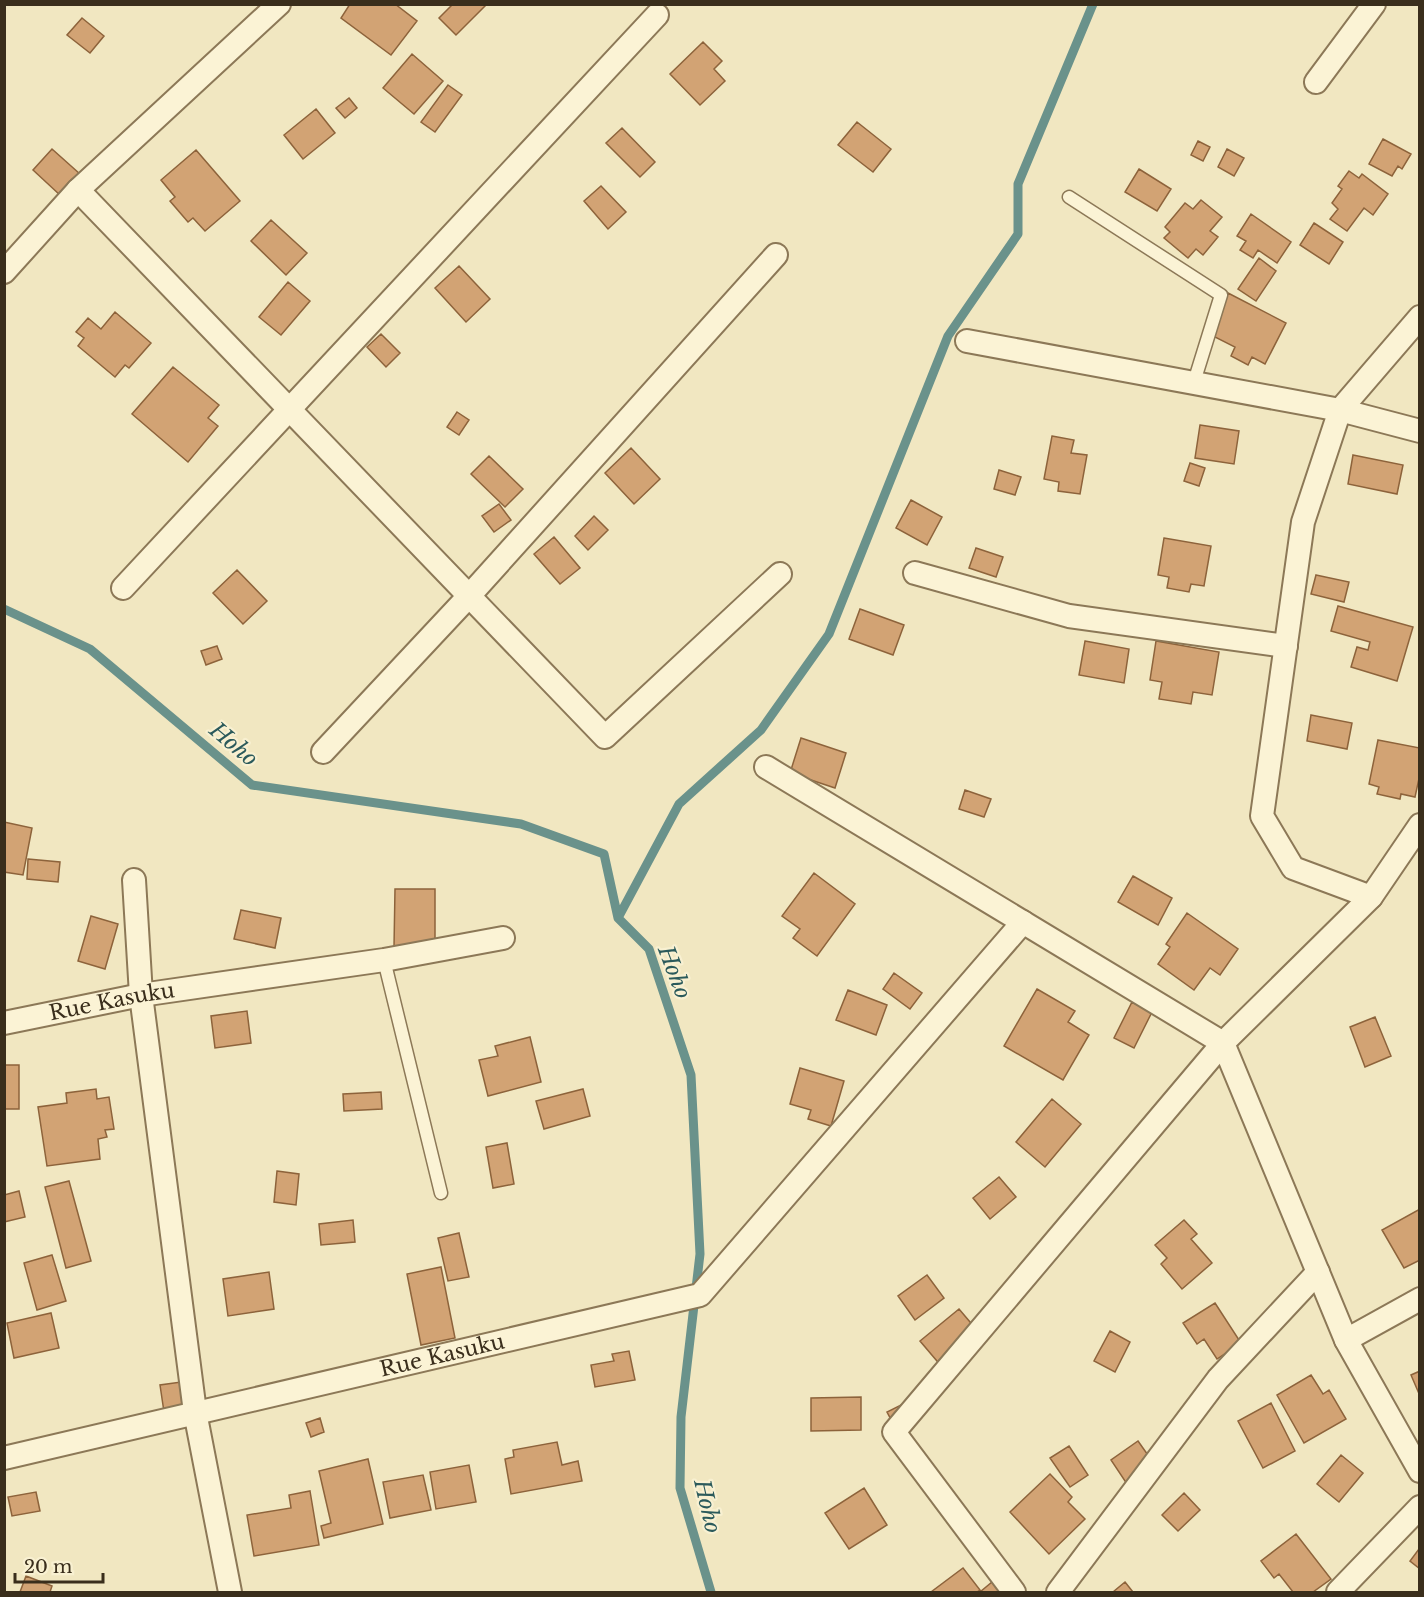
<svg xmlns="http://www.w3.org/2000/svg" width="1424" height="1597" font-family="'Libre Baskerville',serif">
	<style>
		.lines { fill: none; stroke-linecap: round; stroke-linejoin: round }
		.stream { stroke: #6a928b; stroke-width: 9 }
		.building { fill: #d2a374; stroke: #8d633b; stroke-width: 1.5 }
		.lane-casing { stroke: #8c7857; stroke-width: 15 }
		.street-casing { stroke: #8c7857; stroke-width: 26 }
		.lane { stroke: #fbf3d5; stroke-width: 12 }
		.street { stroke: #fbf3d5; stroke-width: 22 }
		.labels { text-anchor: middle; stroke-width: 4.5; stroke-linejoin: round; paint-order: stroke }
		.street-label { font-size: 21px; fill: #3a2e1c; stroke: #f8f0d1 }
		.water-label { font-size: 22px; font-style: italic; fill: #2b5a5b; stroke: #f8f0d1 }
	</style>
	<rect width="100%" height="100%" fill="#f1e7c1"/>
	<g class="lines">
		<path class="stream" d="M4,609L90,649L252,785L521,824L604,854L618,918L649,949L691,1075L700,1254L681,1417L680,1488L711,1592
			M618,918L679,804L761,730L829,634L948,336L1018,234V184L1093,4"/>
	</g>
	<path class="building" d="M350,4H395L417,21L391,55L341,18Z
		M453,4H487L456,35L439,18Z
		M82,18L104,36L90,53L67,35Z
		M703,42L722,61L714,69L725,81L700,105L670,74Z
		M412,54L443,81L414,114L383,88Z
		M448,85L462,95L435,132L421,122Z
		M349,98L357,108L345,118L336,108Z
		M316,109L335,133L303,159L284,135Z
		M857,122L891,149L873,172L838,145Z
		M622,128L655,162L640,177L606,143Z
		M1383,139L1411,154L1402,169L1398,166L1392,176L1369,164Z
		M1198,141L1210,147L1203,161L1191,155Z
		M52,149L80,174L61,196L33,170Z
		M1227,149L1244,158L1234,176L1218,167Z
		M196,150L240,201L205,231L193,218L188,222L170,201L175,197L161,180Z
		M1139,169L1171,189L1157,211L1125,192Z
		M1349,171L1359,178L1362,174L1388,194L1373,215L1364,208L1347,231L1330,219L1338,209L1332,203L1342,189L1338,186Z
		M601,186L626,212L608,229L584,201Z
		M1201,200L1222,217L1210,231L1218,237L1203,255L1196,249L1188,258L1164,238L1170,232L1165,227L1185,203L1193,209Z
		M1251,214L1291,242L1277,263L1258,250L1253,258L1240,250L1246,241L1237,236Z
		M271,220L307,253L286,275L251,241Z
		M1314,223L1343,242L1329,264L1300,245Z
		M1259,258L1276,271L1256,301L1238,289Z
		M459,266L490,299L466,322L435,288Z
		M288,282L310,301L281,335L259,317Z
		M1228,293L1286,323L1265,364L1252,357L1248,365L1231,356L1235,347L1207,333Z
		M115,312L151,343L129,368L125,365L115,377L78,346L84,338L76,332L88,318L101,329Z
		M381,334L400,353L386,367L367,347Z
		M173,367L219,405L208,418L218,426L188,462L132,414Z
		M457,412L469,420L459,435L447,427Z
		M1200,425L1239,431L1234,464L1195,458Z
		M1052,436L1074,440L1071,453L1087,455L1080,494L1058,491L1059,482L1044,479Z
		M631,448L660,479L634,504L605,473Z
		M1353,455L1403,465L1397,494L1348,484Z
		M489,456L523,489L505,507L471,474Z
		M1190,463L1205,468L1199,486L1184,481Z
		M999,470L1021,477L1015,495L994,489Z
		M911,500L942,517L927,545L896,528Z
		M499,504L511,520L494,532L482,516Z
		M594,516L608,530L588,550L575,536Z
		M554,537L580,568L560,584L534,554Z
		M1164,538L1211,546L1204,586L1191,584L1189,592L1167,588L1169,577L1158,575Z
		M976,548L1003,557L996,577L969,568Z
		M237,570L267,601L243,624L213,593Z
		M1316,575L1349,582L1344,602L1311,594Z
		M1338,606L1413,627L1397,681L1351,667L1357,647L1368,650L1370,642L1331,631Z
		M860,609L904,625L893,655L849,639Z
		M1085,641L1129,649L1124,683L1079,675Z
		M1156,641L1219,652L1212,695L1193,692L1191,704L1159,699L1162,682L1150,680Z
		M217,646L222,659L206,665L201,651Z
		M1311,715L1352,723L1347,749L1307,741Z
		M801,738L846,753L835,788L790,773Z
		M1378,740L1420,748V774L1415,797L1401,794L1400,799L1377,794L1379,787L1369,784Z
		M965,790L991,799L984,817L959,809Z
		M4,822L32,828L23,875L4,872Z
		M28,859L60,862L58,882L27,879Z
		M814,873L855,904L817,956L793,938L800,929L782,916Z
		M1133,876L1172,898L1158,925L1118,902Z
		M395,889H435V947H394Z
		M241,910L281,918L275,948L234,939Z
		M1187,913L1238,949L1220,975L1210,968L1194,990L1158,964L1170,947L1166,944Z
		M91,916L118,924L105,969L78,961Z
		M894,973L922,993L910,1009L883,989Z
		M1037,989L1075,1011L1068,1022L1089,1035L1063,1080L1004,1046Z
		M848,990L887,1005L876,1035L836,1020Z
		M1132,1002L1152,1012L1134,1048L1114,1038Z
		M247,1011L251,1043L215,1048L211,1016Z
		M1375,1017L1391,1056L1365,1067L1350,1027Z
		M530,1037L541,1082L488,1096L479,1060L498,1056L495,1046Z
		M4,1065H19V1109H4Z
		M800,1068L844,1081L831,1126L808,1119L811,1110L790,1104Z
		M96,1089L97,1099L109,1097L114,1129L105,1130L107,1137L98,1139L100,1159L47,1166L38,1107L67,1103L66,1093Z
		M583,1089L590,1116L544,1129L536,1101Z
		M381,1092L382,1109L344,1111L343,1094Z
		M1052,1099L1081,1124L1045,1167L1016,1142Z
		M507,1143L514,1184L493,1188L486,1147Z
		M277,1171L299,1174L296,1205L274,1202Z
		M999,1177L1016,1197L990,1219L973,1198Z
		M69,1181L91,1261L66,1268L45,1187Z
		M19,1191L25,1217L4,1222V1195Z
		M1420,1209V1260L1404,1268L1382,1230Z
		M353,1220L355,1242L321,1245L319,1224Z
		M1184,1220L1197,1234L1191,1239L1212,1263L1182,1289L1161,1264L1167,1258L1155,1245Z
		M459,1233L469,1277L448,1281L438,1238Z
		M52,1255L66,1301L37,1310L24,1263Z
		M441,1267L455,1338L421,1345L407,1274Z
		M269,1272L274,1309L228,1316L223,1279Z
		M927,1275L944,1298L915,1320L898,1296Z
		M1215,1303L1241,1343L1217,1359L1204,1339L1197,1344L1183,1323Z
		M959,1309L981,1335L942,1367L920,1341Z
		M51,1313L59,1348L14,1358L7,1323Z
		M1110,1331L1130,1342L1115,1372L1094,1361Z
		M629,1351L635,1380L595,1387L591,1365L614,1361L612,1354Z
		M1420,1371V1396L1411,1375Z
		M1311,1375L1323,1394L1329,1390L1346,1419L1304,1443L1277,1395Z
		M181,1382L185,1409L164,1412L160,1385Z
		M861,1397V1430L811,1431V1398Z
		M905,1403L895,1427L887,1412Z
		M1271,1403L1295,1451L1263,1468L1238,1421Z
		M320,1418L324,1432L311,1437L306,1423Z
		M1138,1441L1155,1465L1127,1484L1111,1460Z
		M557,1442L562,1465L578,1461L582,1481L511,1494L505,1459L514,1457L513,1450Z
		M1069,1446L1088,1475L1070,1487L1050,1458Z
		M1341,1455L1363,1473L1339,1502L1317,1484Z
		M368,1459L383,1524L324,1538L321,1526L331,1523L319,1471Z
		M469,1465L476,1502L436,1509L430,1472Z
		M1050,1474L1072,1497L1068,1502L1085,1519L1049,1554L1010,1512Z
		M423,1475L431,1510L390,1518L383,1482Z
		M864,1488L887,1525L849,1549L825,1513Z
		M310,1491L319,1545L254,1556L247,1515L291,1508L289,1495Z
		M36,1492L40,1511L12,1516L8,1497Z
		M1184,1493L1200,1510L1178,1531L1162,1515Z
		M1296,1534L1331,1579L1313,1592H1293L1279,1574L1274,1578L1261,1561Z
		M1419,1549H1420V1569L1410,1561Z
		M963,1568L980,1590L977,1592H931Z
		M26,1576L52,1586L50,1592H20Z
		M992,1582L1001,1592H980Z
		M1125,1582L1133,1592H1113Z"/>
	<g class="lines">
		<g class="lane-casing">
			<path id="lane" d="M1069,197L1221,295L1194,382
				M384,960L441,1193"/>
		</g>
		<g class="street-casing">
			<g id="street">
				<path d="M1316,82L1374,4"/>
				<path d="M78,190L605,737L780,574"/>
				<path d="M4,272L78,190L279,4"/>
				<path d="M967,341L1340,410L1420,431"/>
				<path d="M915,573L1069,616L1286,646"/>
				<path d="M123,588L657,15"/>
				<path d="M323,752L469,596L776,255"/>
				<path d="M766,767L1223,1043L1346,1340L1420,1471"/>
				<path d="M134,880L141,995L195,1412L230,1592"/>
				<path d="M1371,897L1293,868L1262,816L1303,522L1340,410L1420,317"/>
				<path id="s1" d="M4,1023L141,995L384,960L503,938"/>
				<path d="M1346,1340L1420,1299"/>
				<path id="s2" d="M4,1458L700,1295L1023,922"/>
				<path d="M1014,1592L894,1432L1223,1043L1371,897L1420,825"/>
				<path d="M1058,1592L1218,1379L1318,1272"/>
				<path d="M1338,1592L1420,1507"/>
			</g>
		</g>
		<use href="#lane" class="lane"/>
		<use href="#street" class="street"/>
	</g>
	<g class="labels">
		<g class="street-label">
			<text dy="7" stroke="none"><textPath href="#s1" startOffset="110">Rue Kasuku</textPath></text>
			<text dy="7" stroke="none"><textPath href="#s2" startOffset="450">Rue Kasuku</textPath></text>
		</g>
		<g class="water-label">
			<text transform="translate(234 744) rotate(40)" y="8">Hoho</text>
			<text transform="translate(675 972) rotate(69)" y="8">Hoho</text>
			<text transform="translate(708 1506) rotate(77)" y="8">Hoho</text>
		</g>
	</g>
	<rect width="1424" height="1597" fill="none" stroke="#3a2e1c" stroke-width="12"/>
	<path d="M15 1573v9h88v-9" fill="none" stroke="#3a2e1c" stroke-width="3"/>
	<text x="24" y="1573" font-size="18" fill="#3a2e1c" stroke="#f8f0d1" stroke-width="4.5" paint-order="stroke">20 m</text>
</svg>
